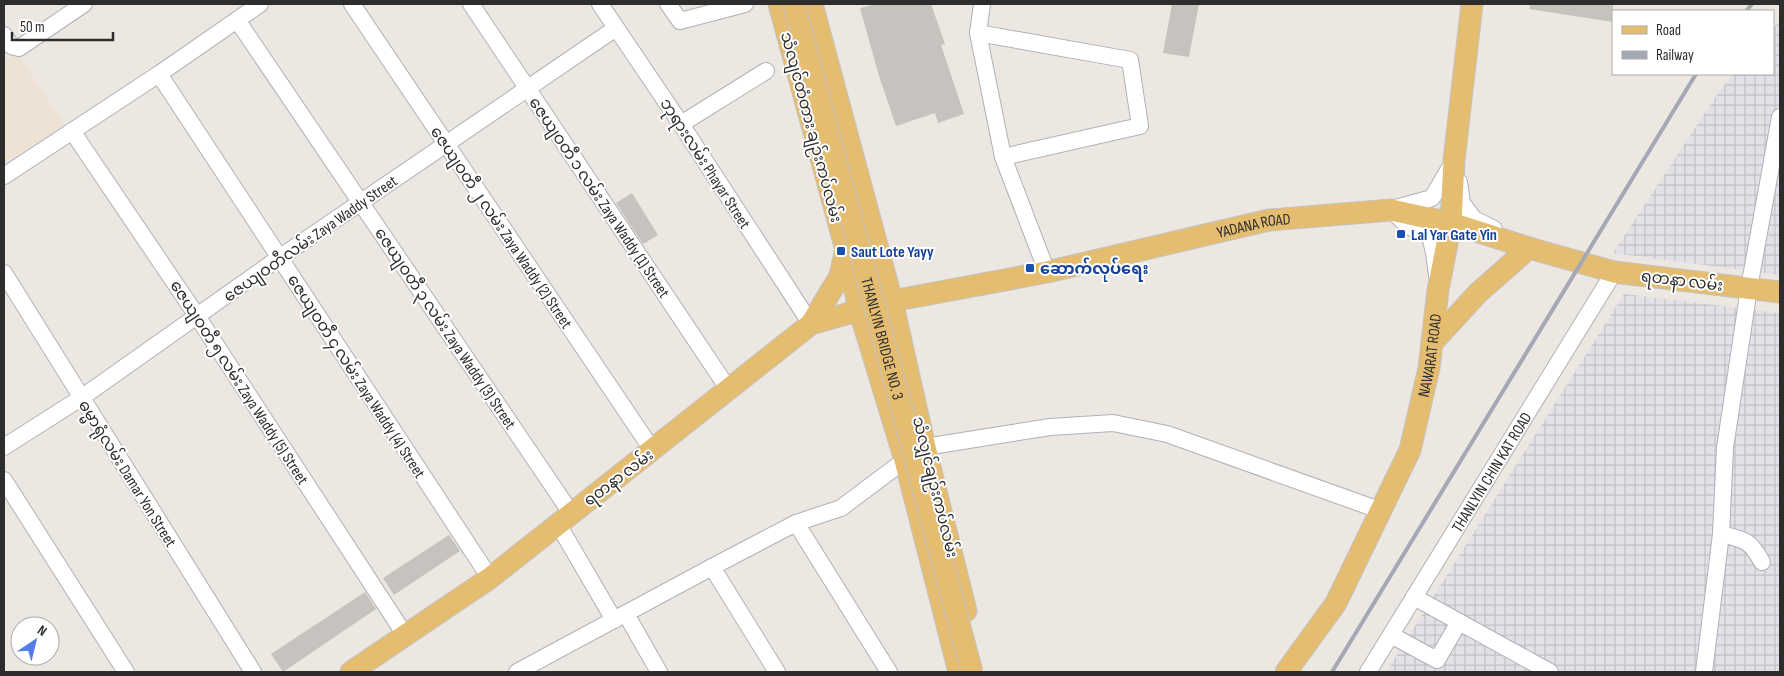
<svg xmlns="http://www.w3.org/2000/svg" width="1784" height="676" font-family="'Sofia Sans Condensed','Noto Sans Myanmar',sans-serif">
	<style>
		.industrial { fill: url(#industrial-grid) }
		.education { fill: #ede2d3 }
		.building { fill: #c6c2bd }
		.lines { fill: none; stroke-linecap: round; stroke-linejoin: round }
		.minor-casing { stroke: #aeb1b8; stroke-width: 18 }
		.major-casing { stroke: #c4c4c4; stroke-width: 23 }
		.minor { stroke: #fff; stroke-width: 16 }
		.major { stroke: #e4bd70; stroke-width: 21 }
		.rail { stroke: #a4a8b5; stroke-width: 4 }
		.major-bridge-casing { stroke: #c4c4c4; stroke-width: 23; stroke-linecap: butt }
		.major-bridge { stroke: #e4bd70; stroke-width: 21 }
		.transit-dot { fill: #1a4fb4; stroke: #fff; stroke-width: 2 }
		.labels { text-anchor: middle; stroke-width: 4; stroke-linejoin: round; paint-order: stroke }
		.street-label { font-size: 16px; fill: #2d2d2d; stroke: #fff }
		.transit-label { font-size: 16px; font-weight: bold; fill: #164399; stroke: #fff; text-anchor: start }
	</style>
	<defs>
		<pattern id="industrial-grid" width="8" height="8" patternUnits="userSpaceOnUse" patternTransform="scale(1.25)"><rect width="8" height="8" fill="#e2e1e7"/><path d="M0 4h8M4 0v8" fill="none" stroke="#c2c1c6"/></pattern>
	</defs>
	<rect width="100%" height="100%" fill="#ede7e2"/>
	<path class="industrial" d="M1780,20V275L1613,253L1720,90L1734,74H1773V29Z
		M1624,294L1780,313V672H1386Z"/>
	<path class="education" d="M16,52L64,124L4,164V60Z"/>
	<path class="building" d="M876,4H931L945,44L941,45L964,114L938,123L935,113L896,126L879,76L860,8Z
		M1172,4H1199L1189,57L1163,53Z
		M1530,4H1613V22L1529,9Z
		M632,193L658,235L643,244L616,203Z
		M449,535L460,551L394,595L383,578Z
		M365,592L376,609L283,672L271,654Z"/>
	<g class="lines">
		<g class="minor-casing">
			<g id="minor">
				<path d="M352,4L653,451"/>
				<path d="M471,4L729,390"/>
				<path d="M600,4L681,124L811,324"/>
				<path d="M668,4L680,21L745,4"/>
				<path d="M982,4L978,33L1003,157L1047,272"/>
				<path d="M237,20L571,513"/>
				<path d="M978,33L1130,60L1140,126L1003,157"/>
				<path d="M4,35L11,46L19,48L84,4"/>
				<path d="M159,74L490,578"/>
				<path d="M681,124L766,71"/>
				<path d="M72,131L197,316L405,635"/>
				<path d="M4,176L159,74L260,4"/>
				<path d="M1459,182L1462,203L1474,219L1494,229"/>
				<path d="M1392,209L1432,198L1453,162"/>
				<path d="M1391,210L1408,226L1430,236L1434,253L1437,275"/>
				<path d="M4,273L253,672"/>
				<path d="M4,447L81,398L279,258L616,28"/>
				<path d="M4,480L126,672"/>
				<path d="M796,523L889,672"/>
				<path d="M558,524L614,620"/>
				<path d="M1721,534C1745,540 1750,540 1762,562"/>
				<path d="M712,567L777,672"/>
				<path d="M1414,597L1550,672"/>
				<path d="M626,614L659,672"/>
				<path d="M1391,635L1437,660L1459,622"/>
				<path d="M517,672L712,567L796,523L841,508L905,460L925,447L1050,427L1113,423L1167,434L1382,511"/>
				<path id="s1" d="M1368,672L1614,272"/>
				<path d="M1704,672L1721,534L1725,448L1749,288L1780,117"/>
			</g>
		</g>
		<g class="major-casing">
			<g id="major">
				<path d="M779,4L846,250L859,309L905,460L959,672"/>
				<path d="M812,4L892,301L925,447L966,611"/>
				<path d="M811,324L840,276L845,253"/>
				<path d="M1432,343L1478,293L1529,248"/>
				<path id="s2" d="M351,672L490,578L811,324L892,301L1047,272L1269,220L1391,210L1451,223L1529,248L1614,272L1780,292"/>
				<path id="s3" d="M1286,672L1336,603L1410,450L1429,368L1438,290L1451,223L1454,160L1472,4"/>
			</g>
		</g>
		<use href="#minor" class="minor"/>
		<use href="#major" class="major"/>
		<path class="rail" d="M1746,11L1752,4
			M1332,672L1696,74"/>
		<g class="major-bridge-casing">
			<g id="major-bridge">
				<path id="s4" d="M794,4L972,672"/>
			</g>
		</g>
		<use href="#major-bridge" class="major-bridge"/>
	</g>
	<g class="transit-dot">
		<rect x="1396" y="229" width="10" height="10" rx="2.5"/>
		<rect x="836" y="246" width="10" height="10" rx="2.5"/>
		<rect x="1025" y="263" width="10" height="10" rx="2.5"/>
	</g>
	<g class="labels">
		<g class="street-label">
			<text transform="translate(812 127) rotate(75)" y="6">သံလျင်တံတား ချဉ်းကပ်လမ်း</text>
			<text transform="translate(706 163) rotate(57)" y="6">ဘုရားလမ်း Phayar Street</text>
			<text transform="translate(600 197) rotate(56)" y="6">ဇေယျဝတီ ၁ လမ်း Zaya Waddy (1) Street</text>
			<text dy="6" stroke="none"><textPath href="#s2" startOffset="1031">YADANA ROAD</textPath></text>
			<text transform="translate(502 227) rotate(56)" y="6">ဇေယျဝတီ ၂ လမ်း Zaya Waddy (2) Street</text>
			<text transform="translate(310 238) rotate(-35)" y="6">ဇေယျဝတီလမ်း Zaya Waddy Street</text>
			<text transform="translate(1682 280) rotate(7)" y="6">ရတနာ လမ်း</text>
			<text transform="translate(446 328) rotate(56)" y="6">ဇေယျဝတီ ၃ လမ်း Zaya Waddy (3) Street</text>
			<text dy="6" stroke="none"><textPath href="#s4" startOffset="346">THANLYIN BRIDGE NO. 3</textPath></text>
			<text dy="6" stroke="none"><textPath href="#s3" startOffset="352">NAWARAT ROAD</textPath></text>
			<text transform="translate(357 376) rotate(57)" y="6">ဇေယျဝတီ ၄ လမ်း Zaya Waddy (4) Street</text>
			<text transform="translate(240 382) rotate(57)" y="6">ဇေယျဝတီ ၅ လမ်း Zaya Waddy (5) Street</text>
			<text dy="6" stroke="none"><textPath href="#s1" startOffset="235">THANLYIN CHIN KAT ROAD</textPath></text>
			<text transform="translate(128 473) rotate(58)" y="6">ဓမ္မာရုံလမ်း Damar Yon Street</text>
			<text transform="translate(618 477) rotate(-37)" y="6">ရတနာ လမ်း</text>
			<text transform="translate(936 487) rotate(76)" y="6">သံလျှင်ချဉ်းကပ်လမ်း</text>
		</g>
		<g class="transit-label">
			<text x="1411" y="240">Lal Yar Gate Yin</text>
			<text x="851" y="257">Saut Lote Yayy</text>
			<text x="1040" y="274">ဆောက်လုပ်ရေး</text>
		</g>
	</g>
	<rect width="1784" height="676" fill="none" stroke="#2d2d2d" stroke-width="10"/>
	<rect x="1612" y="10" width="162" height="65" fill="#ffffff" stroke="#ababab"/>
	<rect x="1622" y="26" width="25" height="8" fill="#e4bd70" stroke="#ababab"/>
	<text x="1656" y="35" font-size="15" fill="#2d2d2d">Road</text>
	<rect x="1622" y="51" width="25" height="8" fill="#a4a8b5" stroke="#ababab"/>
	<text x="1656" y="60" font-size="15" fill="#2d2d2d">Railway</text>
	<g transform="translate(35 641) rotate(35)"><circle r="24" fill="#ffffff" stroke="#ababab"/>
	<path d="M0-4L9 19L0 12L-9 19Z" fill="#537ee9"/>
	<text y="-8" font-size="14" font-weight="bold" text-anchor="middle" fill="#2d2d2d">N</text>
	</g>
	<path d="M12 32v8h101v-8" fill="none" stroke="#2d2d2d" stroke-width="2.5"/>
	<text x="20" y="32" font-size="15" fill="#2d2d2d" stroke="#ffffff" stroke-width="4" paint-order="stroke">50 m</text>
</svg>
